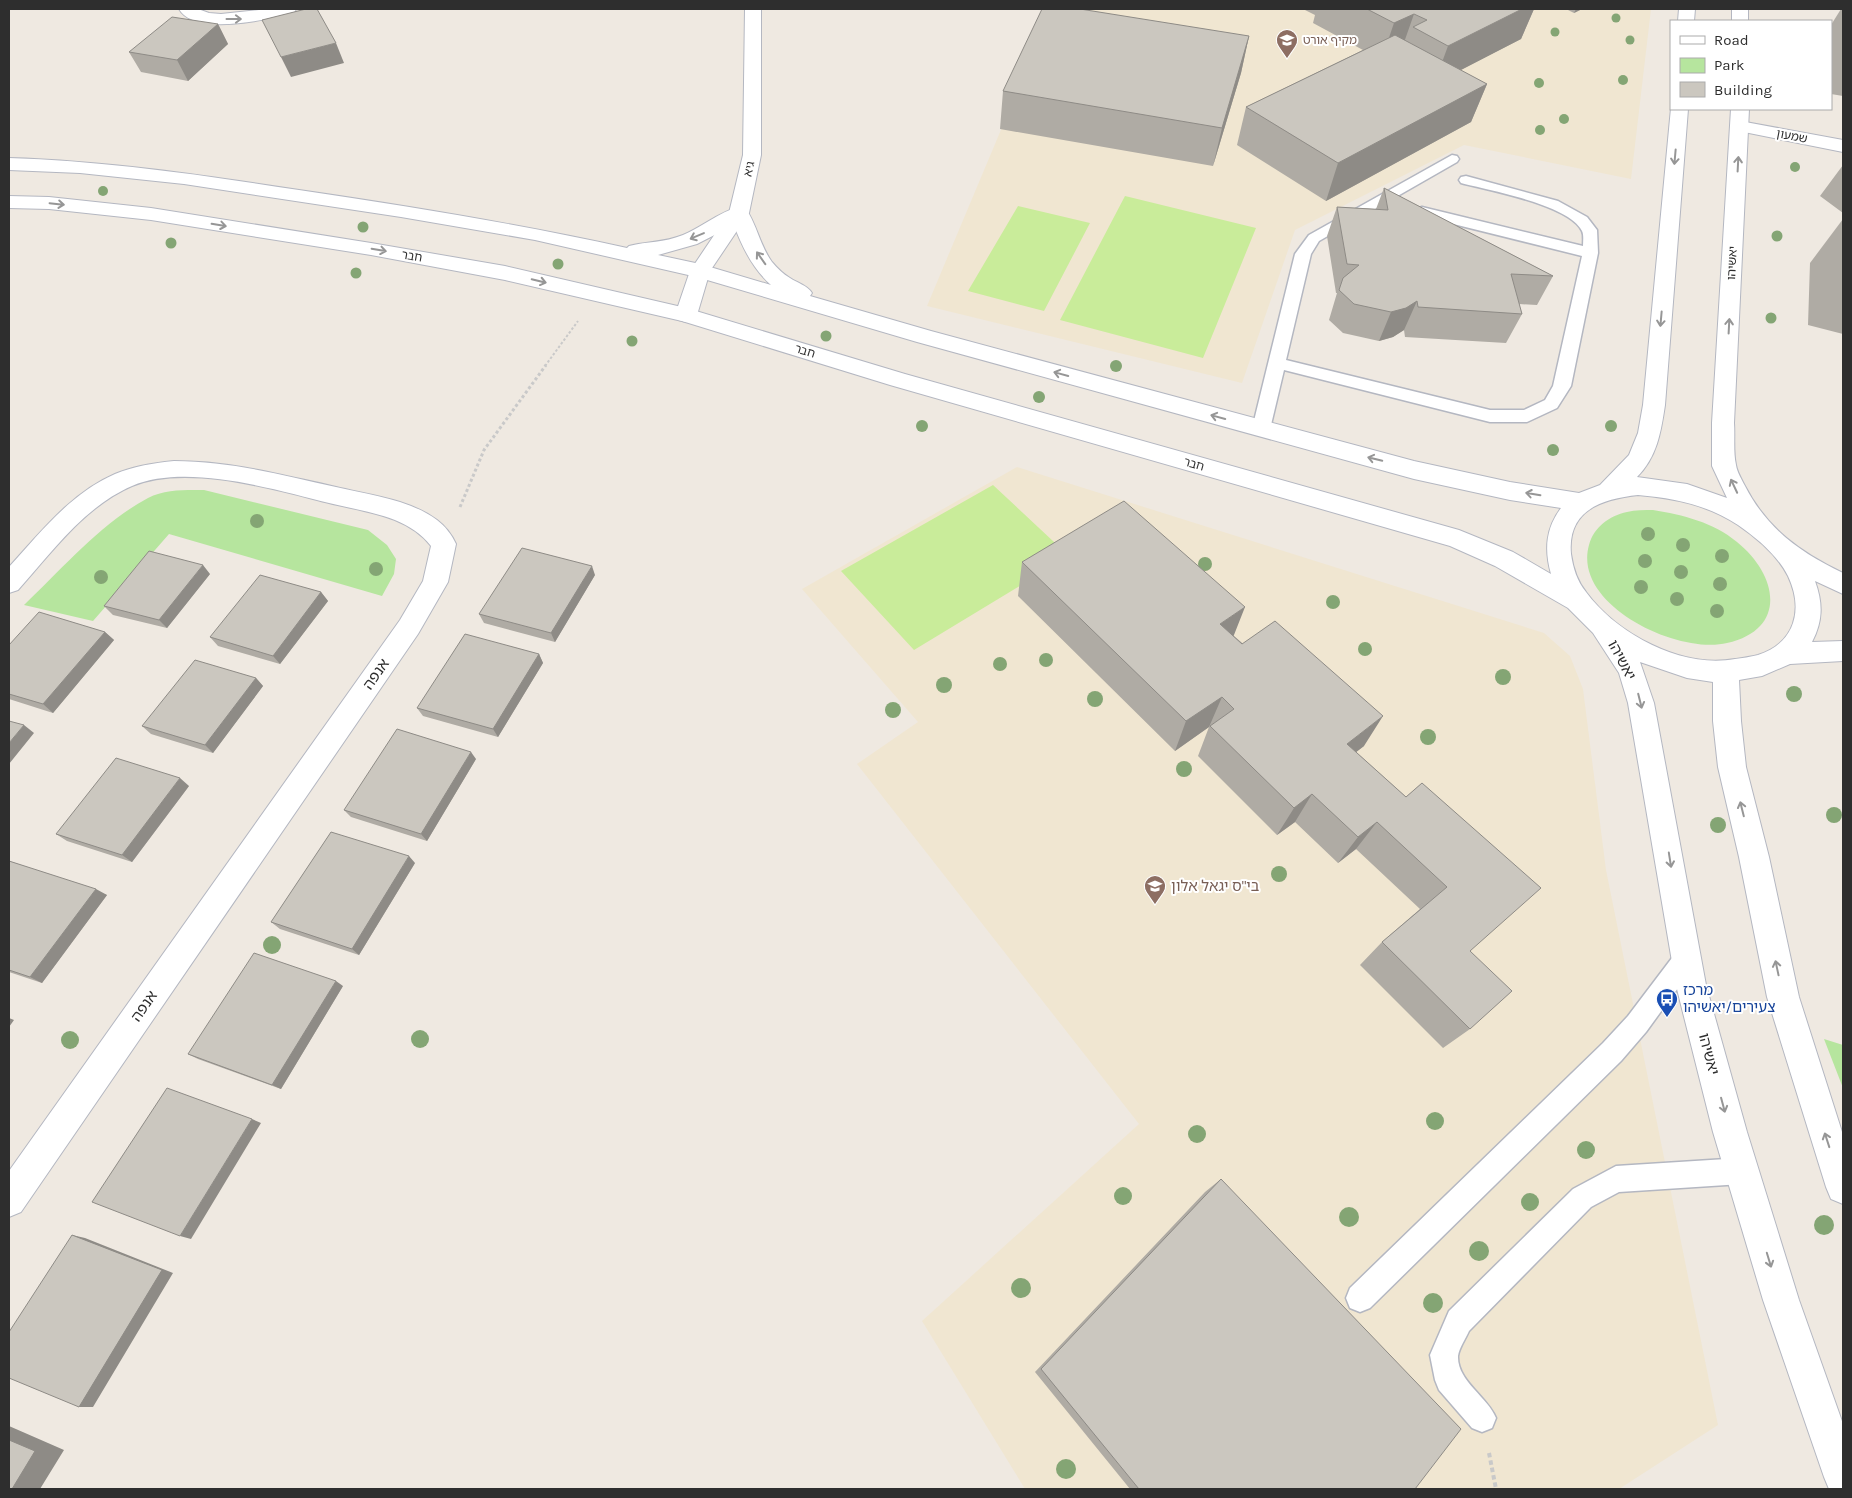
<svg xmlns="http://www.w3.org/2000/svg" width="1852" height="1498" font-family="Karla,'Noto Sans Hebrew',sans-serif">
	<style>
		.education { fill: #f0e6d1 }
		.green { fill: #b6e59e }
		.pitch { fill: #c9ec9a }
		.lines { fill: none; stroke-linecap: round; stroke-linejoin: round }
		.lane-casing { stroke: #b4b7c1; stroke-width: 3 }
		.street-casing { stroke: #b4b7c1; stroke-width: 2 }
		.secondary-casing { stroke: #b4b7c1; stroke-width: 2 }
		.path-far2 { stroke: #c9c9c9; stroke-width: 2; stroke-dasharray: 2.5 2; stroke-linecap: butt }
		.path-far1 { stroke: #c9c9c9; stroke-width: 3; stroke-dasharray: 3 2.5; stroke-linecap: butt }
		.path { stroke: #c9c9c9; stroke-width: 4; stroke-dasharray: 4.5 3; stroke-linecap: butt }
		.lane { fill: #fff; fill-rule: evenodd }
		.street { fill: #fff; fill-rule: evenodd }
		.secondary { fill: #fff; fill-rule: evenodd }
		.tree { fill: #84a574 }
		.wall { fill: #afaba4 }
		.shaded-wall { fill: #8e8b86 }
		.building { fill: #cbc7bf; stroke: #8e8b86 }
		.oneway { stroke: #969696 }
		.labels { text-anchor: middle; stroke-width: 4; stroke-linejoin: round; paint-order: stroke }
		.far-education-label { font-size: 12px; fill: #785e54; stroke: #fff; text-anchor: start }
		.far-street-label { font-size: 12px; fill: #2e2e2e; stroke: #fff }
		.street-label { font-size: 15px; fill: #2e2e2e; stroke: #fff }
		.education-label { font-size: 15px; fill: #785e54; stroke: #fff; text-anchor: start }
		.transit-label { font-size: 15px; fill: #164399; stroke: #fff; text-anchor: start }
	</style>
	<rect width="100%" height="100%" fill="#efe9e1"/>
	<path class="education" d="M1091,9H1651L1631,179L1464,145L1295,230L1242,383L927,306L1042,32Z
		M1017,467L1544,633L1570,656L1583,689L1606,870L1718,1425L1619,1489H1025L922,1321L1139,1124L857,764L918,722L802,589Z"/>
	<path class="green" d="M204,490L368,530L387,545L396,559L394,574L382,596L169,534L93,621L24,605C63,568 101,523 148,498C165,489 186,490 204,490Z
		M1653,510C1683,515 1713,522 1737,542C1778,575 1788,629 1727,643C1678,655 1572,605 1589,545C1594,527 1609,516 1627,512C1635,510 1645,510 1653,510Z
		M1824,1039L1843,1045V1088Z"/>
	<path class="pitch" d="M1125,196L1256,228L1203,358L1060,320Z
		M1018,206L1090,223L1044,311L968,291Z
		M993,485L1069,556L914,650L841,571Z"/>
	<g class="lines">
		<g class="lane-casing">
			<path id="lane" d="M1452,155L1457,156L1459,159L1457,162L1319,241L1311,254L1286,360L1490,410H1524L1545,400L1553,386L1582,256L1417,215L1414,212L1417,209L1422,207L1583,246C1583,241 1584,235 1582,231C1570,205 1488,190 1461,183L1459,180L1461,177L1466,176L1558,201L1587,217L1597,230L1598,253L1571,386L1557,408L1527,422H1490L1284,370L1270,429L1267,433L1261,435L1255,433L1252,429L1295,254L1309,235Z
				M1686,947L1694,950L1698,958L1694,966L1646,1032L1621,1061L1370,1308L1360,1312L1350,1308L1346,1298L1350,1288L1603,1043L1628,1016L1678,950Z
				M1742,1158L1751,1162L1755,1171L1751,1180L1742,1184L1619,1192L1591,1207L1469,1331C1466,1338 1459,1348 1458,1356C1457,1381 1488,1397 1496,1418L1492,1428L1482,1432L1472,1428L1439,1390L1435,1380L1430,1355L1449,1311L1573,1189L1616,1166Z"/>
		</g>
		<g class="street-casing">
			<path id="street" d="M179,9H198L209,13L221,14L269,9H296L294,13C269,19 195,37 179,9Z
				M745,9H761V155L749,213L710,271L697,315L693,320L686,322L679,320L675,315L690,271L729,213L743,155Z
				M1740,121L1843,140V152L1734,130L1731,126L1734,122Z
				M174,461C230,461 282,475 336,487C369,495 409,499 437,520C445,526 452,535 456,544L448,582L418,634L21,1212L9,1217V1171L400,620L423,581L431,546C407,515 364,512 329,503C273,489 186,463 132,486C85,506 51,553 18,590L9,593V567C40,533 71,493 115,474C134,466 154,463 174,461Z"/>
		</g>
		<g class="secondary-casing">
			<path id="secondary" d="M1679,9H1695L1694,21H1678Z
				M1732,9H1748V21H1732Z
				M1671,108L1688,109L1665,405C1661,432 1657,457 1637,477L1687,484L1727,498L1712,466V423L1731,109H1749L1734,423C1735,436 1733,452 1736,465C1737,472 1742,480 1745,486C1767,529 1801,553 1843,573V594L1815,581C1823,603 1823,621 1812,642L1843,641V661L1790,664L1762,676L1739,680L1741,721L1746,767L1769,857L1799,997L1843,1135V1204L1831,1199L1826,1187L1767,997L1739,857L1718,767L1713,721V682L1687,678L1640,662L1654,703L1706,985L1747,1132L1799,1300L1843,1424V1489H1829L1824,1477L1763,1300L1713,1132L1676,985L1628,703L1619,673L1593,633L1568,608L1495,566L1450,546L890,385L682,321L505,280L371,255L151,220L49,209L9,208V196L49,197L151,208L371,243L505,266L686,308L905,374L1459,530L1513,552L1551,574C1544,549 1546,528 1561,508L1510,500L1414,479L917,342L697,277L535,240L401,217L184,184L80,173L9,170V158C106,161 202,175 299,190C409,206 518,224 627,248L629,246C648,241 663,243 683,235C702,227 719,212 739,207L746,209C757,225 760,246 772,262C777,268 783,274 790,278C797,283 807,285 812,293L810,296L931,331L1414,461L1510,482L1579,493L1600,485L1629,455L1638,433L1643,405ZM734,225C742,247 753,269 771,285L700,264L658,255L697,244ZM1638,495C1674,498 1708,505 1738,525C1757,538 1778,556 1788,576C1804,610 1795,643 1758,655C1750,657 1742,658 1735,659C1682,669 1617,634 1586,592C1577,581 1573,568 1571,554C1567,510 1602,499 1638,495Z"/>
		</g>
		<path class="path-far2" d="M545,366L578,321"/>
		<path class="path-far1" d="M460,507L484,450L546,365"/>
		<path class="path" d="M1489,1453L1496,1489"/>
		<use href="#lane" class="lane"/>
		<use href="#street" class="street"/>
		<use href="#secondary" class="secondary"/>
	</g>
	<g class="tree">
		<circle cx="1616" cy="18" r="4.5"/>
		<circle cx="1555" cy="32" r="4.5"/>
		<circle cx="1630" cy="40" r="4.5"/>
		<circle cx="1623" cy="80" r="5"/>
		<circle cx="1539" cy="83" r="5"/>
		<circle cx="1564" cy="119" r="5"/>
		<circle cx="1540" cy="130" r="5"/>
		<circle cx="1795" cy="167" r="5"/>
		<circle cx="103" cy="191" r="5"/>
		<circle cx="363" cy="227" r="5.5"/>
		<circle cx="1777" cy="236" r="5.5"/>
		<circle cx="171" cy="243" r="5.5"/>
		<circle cx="558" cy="264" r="5.5"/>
		<circle cx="356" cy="273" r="5.5"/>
		<circle cx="1771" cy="318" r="5.5"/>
		<circle cx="826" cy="336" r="5.5"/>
		<circle cx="632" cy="341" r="5.5"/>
		<circle cx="1116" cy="366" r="6"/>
		<circle cx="1039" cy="397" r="6"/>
		<circle cx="922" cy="426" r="6"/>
		<circle cx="1611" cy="426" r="6"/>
		<circle cx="1553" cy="450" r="6"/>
		<circle cx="257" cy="521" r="7"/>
		<circle cx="1648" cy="534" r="7"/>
		<circle cx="1683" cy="545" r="7"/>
		<circle cx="1722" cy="556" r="7"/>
		<circle cx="1645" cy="561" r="7"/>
		<circle cx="1205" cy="564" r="7"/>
		<circle cx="376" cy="569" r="7"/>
		<circle cx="1681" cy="572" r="7"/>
		<circle cx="101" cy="577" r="7"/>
		<circle cx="1720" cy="584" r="7"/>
		<circle cx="1641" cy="587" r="7"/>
		<circle cx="1677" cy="599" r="7"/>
		<circle cx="1333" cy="602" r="7"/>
		<circle cx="1717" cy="611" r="7"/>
		<circle cx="1365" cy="649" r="7"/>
		<circle cx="1046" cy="660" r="7"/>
		<circle cx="1000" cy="664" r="7"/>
		<circle cx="1503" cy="677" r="8"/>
		<circle cx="944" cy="685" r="8"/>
		<circle cx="1794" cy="694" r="8"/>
		<circle cx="1095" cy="699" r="8"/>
		<circle cx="893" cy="710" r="8"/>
		<circle cx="1428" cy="737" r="8"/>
		<circle cx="1184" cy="769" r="8"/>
		<circle cx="1834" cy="815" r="8"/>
		<circle cx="1718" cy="825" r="8"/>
		<circle cx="1279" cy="874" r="8"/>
		<circle cx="272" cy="945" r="9"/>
		<circle cx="420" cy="1039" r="9"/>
		<circle cx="70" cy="1040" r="9"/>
		<circle cx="1435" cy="1121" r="9"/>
		<circle cx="1197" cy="1134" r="9"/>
		<circle cx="1586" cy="1150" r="9"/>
		<circle cx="1123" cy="1196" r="9"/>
		<circle cx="1530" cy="1202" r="9"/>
		<circle cx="1349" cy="1217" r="10"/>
		<circle cx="1824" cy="1225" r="10"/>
		<circle cx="1479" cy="1251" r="10"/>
		<circle cx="1021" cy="1288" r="10"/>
		<circle cx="1433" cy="1303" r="10"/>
		<circle cx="1066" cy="1469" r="10"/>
	</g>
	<path class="wall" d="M1303,9H1534L1521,39L1460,70L1487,84L1471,122L1326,201L1237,145L1246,107L1363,50L1313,23L1315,15Z
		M1566,9H1582L1574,13Z
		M1841,9H1843V96L1831,94V25Z
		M218,24L228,44L188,81L141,72L129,52Z
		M1249,36L1241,73L1213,166L1000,129L1003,91Z
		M1843,165V213L1820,196Z
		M1384,188L1553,276L1537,305L1519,304L1522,314L1506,343L1405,337L1404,330L1393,337L1379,341L1343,333L1329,320L1337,293H1336L1327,236L1337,207L1376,209Z
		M1843,219V334L1808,325L1810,263Z
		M1022,562L1234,636L1364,746L1356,752L1406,797L1422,783L1470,951V1029L1443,1048L1360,965L1382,942L1420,909L1356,849L1338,863L1295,822L1277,835L1198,756L1209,727L1175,751L1018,596Z
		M210,574L167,628L113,615L104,606Z
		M595,575L555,642L484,623L479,614Z
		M321,592L328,601L280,664L218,646L210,637Z
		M105,632L114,640L53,713L9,699V645Z
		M539,654L543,663L498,737L423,716L417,708Z
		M256,678L263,686L213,753L151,734L142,726Z
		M476,759L427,841L351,817L344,810Z
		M189,786L132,862L67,841L56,834Z
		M9,861L107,895L42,983L9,972Z
		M415,863L359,955L280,929L271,922Z
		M343,986L281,1089L198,1059L188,1054Z
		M1221,1179L1415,1489H1130L1035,1372L1205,1192Z"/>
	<path class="shaded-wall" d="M1522,9H1534L1521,39L1434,84L1448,46Z
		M1576,9H1582L1574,13Z
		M1414,14L1401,51L1381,61L1394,23Z
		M218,24L228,44L188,81L177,60Z
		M1249,36L1241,73L1213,166L1222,128Z
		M336,43L344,63L291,77L281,57Z
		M1487,84L1471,122L1326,201L1338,163Z
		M1417,301L1404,330L1393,337L1379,341L1391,312Z
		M203,565L210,574L167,628L159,620Z
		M592,566L595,575L555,642L551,633Z
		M321,592L328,601L280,664L273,656Z
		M1245,607L1232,640L1220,624Z
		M105,632L114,640L53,713L43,704Z
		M539,654L543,663L498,737L493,729Z
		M256,678L263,686L213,753L205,745Z
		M1222,697L1209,727L1175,751L1186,721Z
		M1383,716L1364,746L1329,773L1347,744Z
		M24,725L34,733L9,764V743Z
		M471,752L476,759L427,841L421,834Z
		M180,778L189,786L132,862L122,855Z
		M1312,794L1295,822L1277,835L1294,808Z
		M1377,822L1356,849L1338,863L1358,837Z
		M409,856L415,863L359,955L352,949Z
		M96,889L107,895L42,983L30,977Z
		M336,981L343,986L281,1089L272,1085Z
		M9,1018L14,1020L9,1027Z
		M252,1119L261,1123L191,1239L180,1236Z
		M72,1235L85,1238L173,1273L93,1407H79Z
		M9,1426L64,1450L40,1489H12Z"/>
	<path class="building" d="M306,9H317L336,43L281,57L262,20Z
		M1042,9H1080L1249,36L1222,128L1003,91Z
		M1367,9H1522L1448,46L1413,27L1427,20L1414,14L1394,23Z
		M172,17L218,24L177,60L129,52Z
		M1395,35L1487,84L1338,163L1246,107Z
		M1384,188L1553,276L1511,274L1522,314L1418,307L1417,301L1406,308L1391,312L1354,304L1339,290L1343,278L1359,265L1347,264L1337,207L1388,210Z
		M1124,501L1245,607L1220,624L1242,644L1275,621L1383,716L1347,744L1406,797L1422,783L1541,888L1470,951L1512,991L1470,1029L1382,942L1447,887L1377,822L1358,837L1312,794L1294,808L1210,726L1234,709L1222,697L1186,721L1022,562Z
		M522,548L592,566L551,633L479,614Z
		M149,551L203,565L159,620L104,606Z
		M260,575L321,592L273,656L210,637Z
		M39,612L105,632L43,704L9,694V645Z
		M465,634L539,654L493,729L417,708Z
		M195,660L256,678L205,745L142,726Z
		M9,721L24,725L9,743Z
		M397,729L471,752L421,834L344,810Z
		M116,758L180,778L122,855L56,834Z
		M331,832L409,856L352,949L271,922Z
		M9,861L96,889L30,977L9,970Z
		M254,953L336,981L272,1085L188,1054Z
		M167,1088L252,1119L180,1236L92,1202Z
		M1221,1179L1461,1429L1415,1489H1139L1041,1369Z
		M72,1235L162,1270L79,1407L9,1378V1332Z
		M9,1440L35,1451L12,1489H9Z"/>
	<defs><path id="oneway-shaft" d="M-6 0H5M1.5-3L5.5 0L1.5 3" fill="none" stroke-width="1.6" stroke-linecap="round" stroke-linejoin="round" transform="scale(1.25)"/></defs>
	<g class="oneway">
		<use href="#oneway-shaft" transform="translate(234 19)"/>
		<use href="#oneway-shaft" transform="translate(1675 157) rotate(95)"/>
		<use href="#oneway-shaft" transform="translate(1738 164) rotate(-87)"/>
		<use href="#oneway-shaft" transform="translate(57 204) rotate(6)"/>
		<use href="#oneway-shaft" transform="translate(219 225) rotate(9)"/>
		<use href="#oneway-shaft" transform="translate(697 236) rotate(157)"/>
		<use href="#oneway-shaft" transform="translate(379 250) rotate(10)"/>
		<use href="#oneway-shaft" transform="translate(761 258) rotate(-125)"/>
		<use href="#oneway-shaft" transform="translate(539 281) rotate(13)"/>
		<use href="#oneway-shaft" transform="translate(1661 319) rotate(95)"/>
		<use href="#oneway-shaft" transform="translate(1729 326) rotate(-87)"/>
		<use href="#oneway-shaft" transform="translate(1061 374) rotate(-165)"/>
		<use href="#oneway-shaft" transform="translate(1218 417) rotate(-165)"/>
		<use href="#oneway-shaft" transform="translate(1375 459) rotate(-166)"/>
		<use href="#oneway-shaft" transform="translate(1734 486) rotate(-115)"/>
		<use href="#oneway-shaft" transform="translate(1533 494) rotate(-171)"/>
		<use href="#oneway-shaft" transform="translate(1640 701) rotate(76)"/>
		<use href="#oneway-shaft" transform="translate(1742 809) rotate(-104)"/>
		<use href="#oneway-shaft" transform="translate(1670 860) rotate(81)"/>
		<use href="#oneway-shaft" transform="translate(1777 968) rotate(-102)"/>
		<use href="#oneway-shaft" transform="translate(1723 1105) rotate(75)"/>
		<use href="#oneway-shaft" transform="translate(1827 1140) rotate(-108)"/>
		<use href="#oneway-shaft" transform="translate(1769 1260) rotate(73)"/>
	</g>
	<defs>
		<g id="school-pin" transform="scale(1.125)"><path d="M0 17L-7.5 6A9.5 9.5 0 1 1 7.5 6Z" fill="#8d6e63" stroke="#fff"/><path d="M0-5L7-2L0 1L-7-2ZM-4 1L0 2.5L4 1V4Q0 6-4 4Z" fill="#fff"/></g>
		<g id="bus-pin" transform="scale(1.125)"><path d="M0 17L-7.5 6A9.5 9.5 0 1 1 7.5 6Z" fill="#1a4fb4" stroke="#fff"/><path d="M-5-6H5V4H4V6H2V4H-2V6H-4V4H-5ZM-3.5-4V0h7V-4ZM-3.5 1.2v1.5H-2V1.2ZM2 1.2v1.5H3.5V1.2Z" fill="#fff"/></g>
	</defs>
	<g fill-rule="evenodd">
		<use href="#school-pin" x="1287" y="40"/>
		<use href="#school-pin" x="1155" y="886"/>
		<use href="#bus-pin" x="1667" y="999"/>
	</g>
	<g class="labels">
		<g class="far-education-label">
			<text x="1303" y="44">מקיף אורט</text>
		</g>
		<g class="far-street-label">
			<text transform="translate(1792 136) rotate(11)" y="4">שמעון</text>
			<text transform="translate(749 169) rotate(-78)" y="4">גיא</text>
			<text transform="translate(412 256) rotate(10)" y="4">חבר</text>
			<text transform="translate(1732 263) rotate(-87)" y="4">יאשיהו</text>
			<text transform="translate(805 351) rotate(17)" y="4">חבר</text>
			<text transform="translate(1194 464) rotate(16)" y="4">חבר</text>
		</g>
		<g class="street-label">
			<text transform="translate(1622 660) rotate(62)" y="5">יאשיהו</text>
			<text transform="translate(376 674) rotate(-55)" y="5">אנפה</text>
			<text transform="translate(144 1006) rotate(-55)" y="5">אנפה</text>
			<text transform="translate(1709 1054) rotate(75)" y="5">יאשיהו</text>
		</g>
		<g class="education-label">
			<text x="1171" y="891">בי"ס יגאל אלון</text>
		</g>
		<g class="transit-label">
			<text x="1683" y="995">מרכז<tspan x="1683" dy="17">צעירים/יאשיהו</tspan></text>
		</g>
	</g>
	<rect width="1852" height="1498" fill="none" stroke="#2e2e2e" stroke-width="20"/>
	<rect x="1670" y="20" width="162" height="90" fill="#ffffff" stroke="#ababab"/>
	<rect x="1680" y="36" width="25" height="8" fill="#ffffff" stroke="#ababab"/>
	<text x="1714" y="45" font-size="15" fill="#2e2e2e">Road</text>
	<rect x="1680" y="58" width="25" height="15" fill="#b6e59e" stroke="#ababab"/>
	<text x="1714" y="70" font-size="15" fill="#2e2e2e">Park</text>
	<rect x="1680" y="82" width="25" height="15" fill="#cbc7bf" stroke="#ababab"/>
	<text x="1714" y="95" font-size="15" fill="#2e2e2e">Building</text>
</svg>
